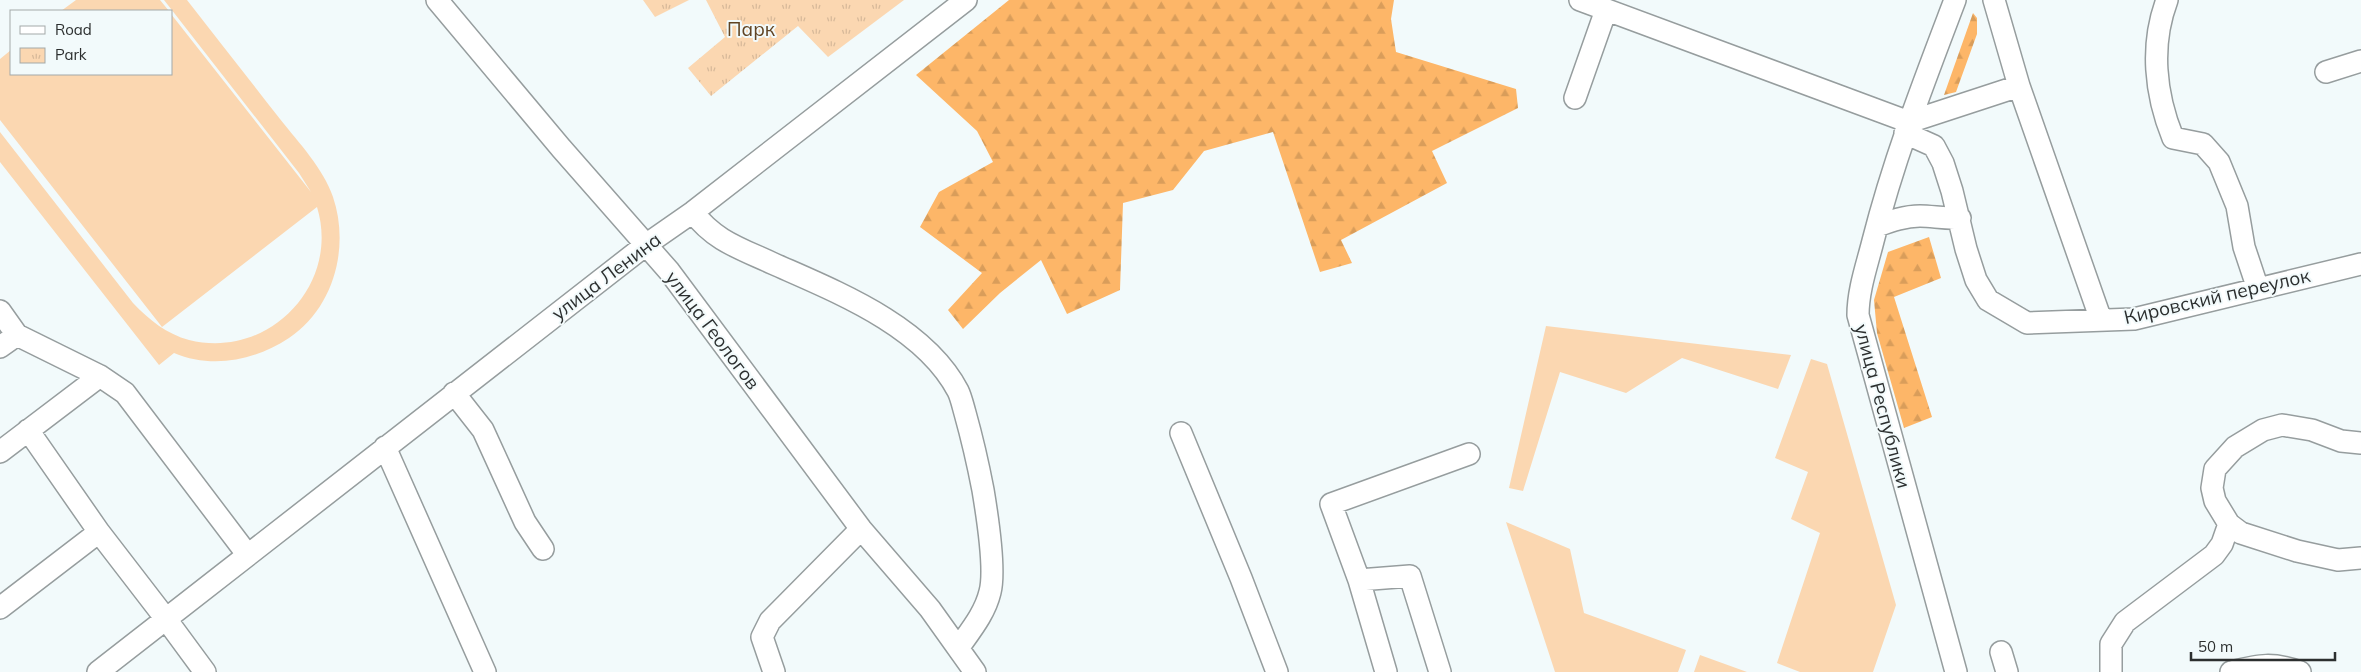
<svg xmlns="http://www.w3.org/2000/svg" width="2361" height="672" font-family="Mulish,sans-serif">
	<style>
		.green { fill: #fbd7b1 }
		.forest { fill: url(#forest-firs) }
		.park { fill: url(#park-tufts) }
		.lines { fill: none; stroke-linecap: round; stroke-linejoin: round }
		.minor-casing { stroke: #969d9e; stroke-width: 24 }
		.minor { stroke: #fff; stroke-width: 21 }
		.labels { text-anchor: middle; stroke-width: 4; stroke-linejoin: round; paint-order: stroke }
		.park-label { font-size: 19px; fill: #604322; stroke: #f2fafb }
		.street-label { font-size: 19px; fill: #2c2f2f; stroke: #f2fafb }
	</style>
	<defs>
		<pattern id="forest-firs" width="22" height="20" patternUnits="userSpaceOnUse" patternTransform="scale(1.25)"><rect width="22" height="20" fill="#fdb668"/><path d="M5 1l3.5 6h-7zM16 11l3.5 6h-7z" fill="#d99d5a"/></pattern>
		<pattern id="park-tufts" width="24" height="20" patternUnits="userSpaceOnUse" patternTransform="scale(1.25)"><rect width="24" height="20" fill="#fbd7b1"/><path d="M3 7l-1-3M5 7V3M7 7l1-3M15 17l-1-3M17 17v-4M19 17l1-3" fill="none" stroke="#d7b999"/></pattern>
	</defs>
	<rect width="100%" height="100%" fill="#f2fafb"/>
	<path class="green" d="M76,0H160L169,11H61Z
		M164,0H187C218,40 249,79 280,119C299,143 323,168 333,197C350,247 334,308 289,338C254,361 212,369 174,353L159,365L0,162V132L133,303C149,320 167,334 189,340C268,360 341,285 317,207L162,327L0,120V59L11,50V74H171V14L311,192L299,173Z
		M1546,326L1791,355L1778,389L1682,358L1626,393L1560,372L1523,491L1509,488Z
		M1811,359L1827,364L1896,605L1873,672H1800L1777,663L1820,533L1791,519L1808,472L1775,458Z
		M1506,522L1570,549L1584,613L1686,650L1678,672H1555Z
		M1700,655L1747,672H1694Z"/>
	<path class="forest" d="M1009,0H1394L1391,19L1396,52L1516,89L1518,108L1432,151L1447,183L1341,240L1352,263L1320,272L1273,132L1204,151L1173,190L1123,203L1120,290L1067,314L1041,260L1000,293L963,329L948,310L982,273L920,227L939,192L993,162L977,131L916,75Z
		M1973,13L1977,18V34L1956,92L1944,95Z
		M1929,237L1941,278L1894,297L1932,417L1904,428L1877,333L1874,300L1888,252Z"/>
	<path class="park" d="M643,0H689L655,17Z
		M706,0H904L828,57L798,26L711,96L688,68L725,37Z"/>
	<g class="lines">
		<g class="minor-casing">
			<path id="minor" d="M437,0L561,148L669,271L861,529L930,609L975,672
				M1580,0L1909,122L2019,86L1994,0
				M1955,0C1925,79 1894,158 1873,241C1867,265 1858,290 1858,315L1956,672
				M2167,0C2150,45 2155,94 2173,138L2203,144L2219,162L2237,206L2244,247L2258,289
				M2326,72L2361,61
				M2019,86L2101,320
				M1575,98L1606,10
				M1905,133L1934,146L1943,163L1952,191L1966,249L1976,280L1988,300L2027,323L2134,319L2361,264
				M693,212C714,241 742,249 774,264C837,292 924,326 958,391C961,397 963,406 965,413C972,438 978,464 983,490C987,514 996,569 990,592C985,613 971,630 959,647
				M1877,226C1891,221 1905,216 1920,216C1933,216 1944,219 1960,218
				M0,311L17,335L100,376L125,393L247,554
				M0,347L17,335
				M454,393L483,430L525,522L543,549
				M28,430L99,532L166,619L647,244L693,212L966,0
				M1181,433L1241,578L1277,672
				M2361,443L2341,441L2312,430L2282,425L2263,430L2235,447L2215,469L2212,488L2215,501L2229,524L2241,533L2297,551L2338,560L2361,558
				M385,447L485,672
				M0,452L100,376
				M1359,580L1386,672
				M0,608L99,532
				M2001,652L2007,672
				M98,672L166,619L205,672
				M774,672L762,637L770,621L861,529
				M1440,672L1410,576L1359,580L1331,504L1469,454
				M2111,672V644L2125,622L2214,555L2222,544L2229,524
				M2231,672C2260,665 2272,662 2300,672"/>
		</g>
		<use href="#minor" class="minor"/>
	</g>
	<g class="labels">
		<g class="park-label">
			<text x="751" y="36">Парк</text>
		</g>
		<g class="street-label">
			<text transform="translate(606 276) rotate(-37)" y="7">улица Ленина</text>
			<text transform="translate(2217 296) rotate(-13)" y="7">Кировский переулок</text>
			<text transform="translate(713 330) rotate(53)" y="7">улица Геологов</text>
			<text transform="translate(1883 406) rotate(75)" y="7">улица Республики</text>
		</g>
	</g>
	<rect x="10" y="10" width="162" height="65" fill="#f2fafb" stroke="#a3a9a9"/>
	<rect x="20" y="26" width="25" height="8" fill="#ffffff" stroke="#a3a9a9"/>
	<text x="55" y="35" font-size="15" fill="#2c2f2f">Road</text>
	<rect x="20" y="48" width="25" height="15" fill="url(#park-tufts)" stroke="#a3a9a9"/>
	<text x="55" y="60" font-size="15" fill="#2c2f2f">Park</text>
	<path d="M2191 652v8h144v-8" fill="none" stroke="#2c2f2f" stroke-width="2.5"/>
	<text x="2198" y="652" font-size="15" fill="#2c2f2f" stroke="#f2fafb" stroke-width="4" paint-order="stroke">50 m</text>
</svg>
